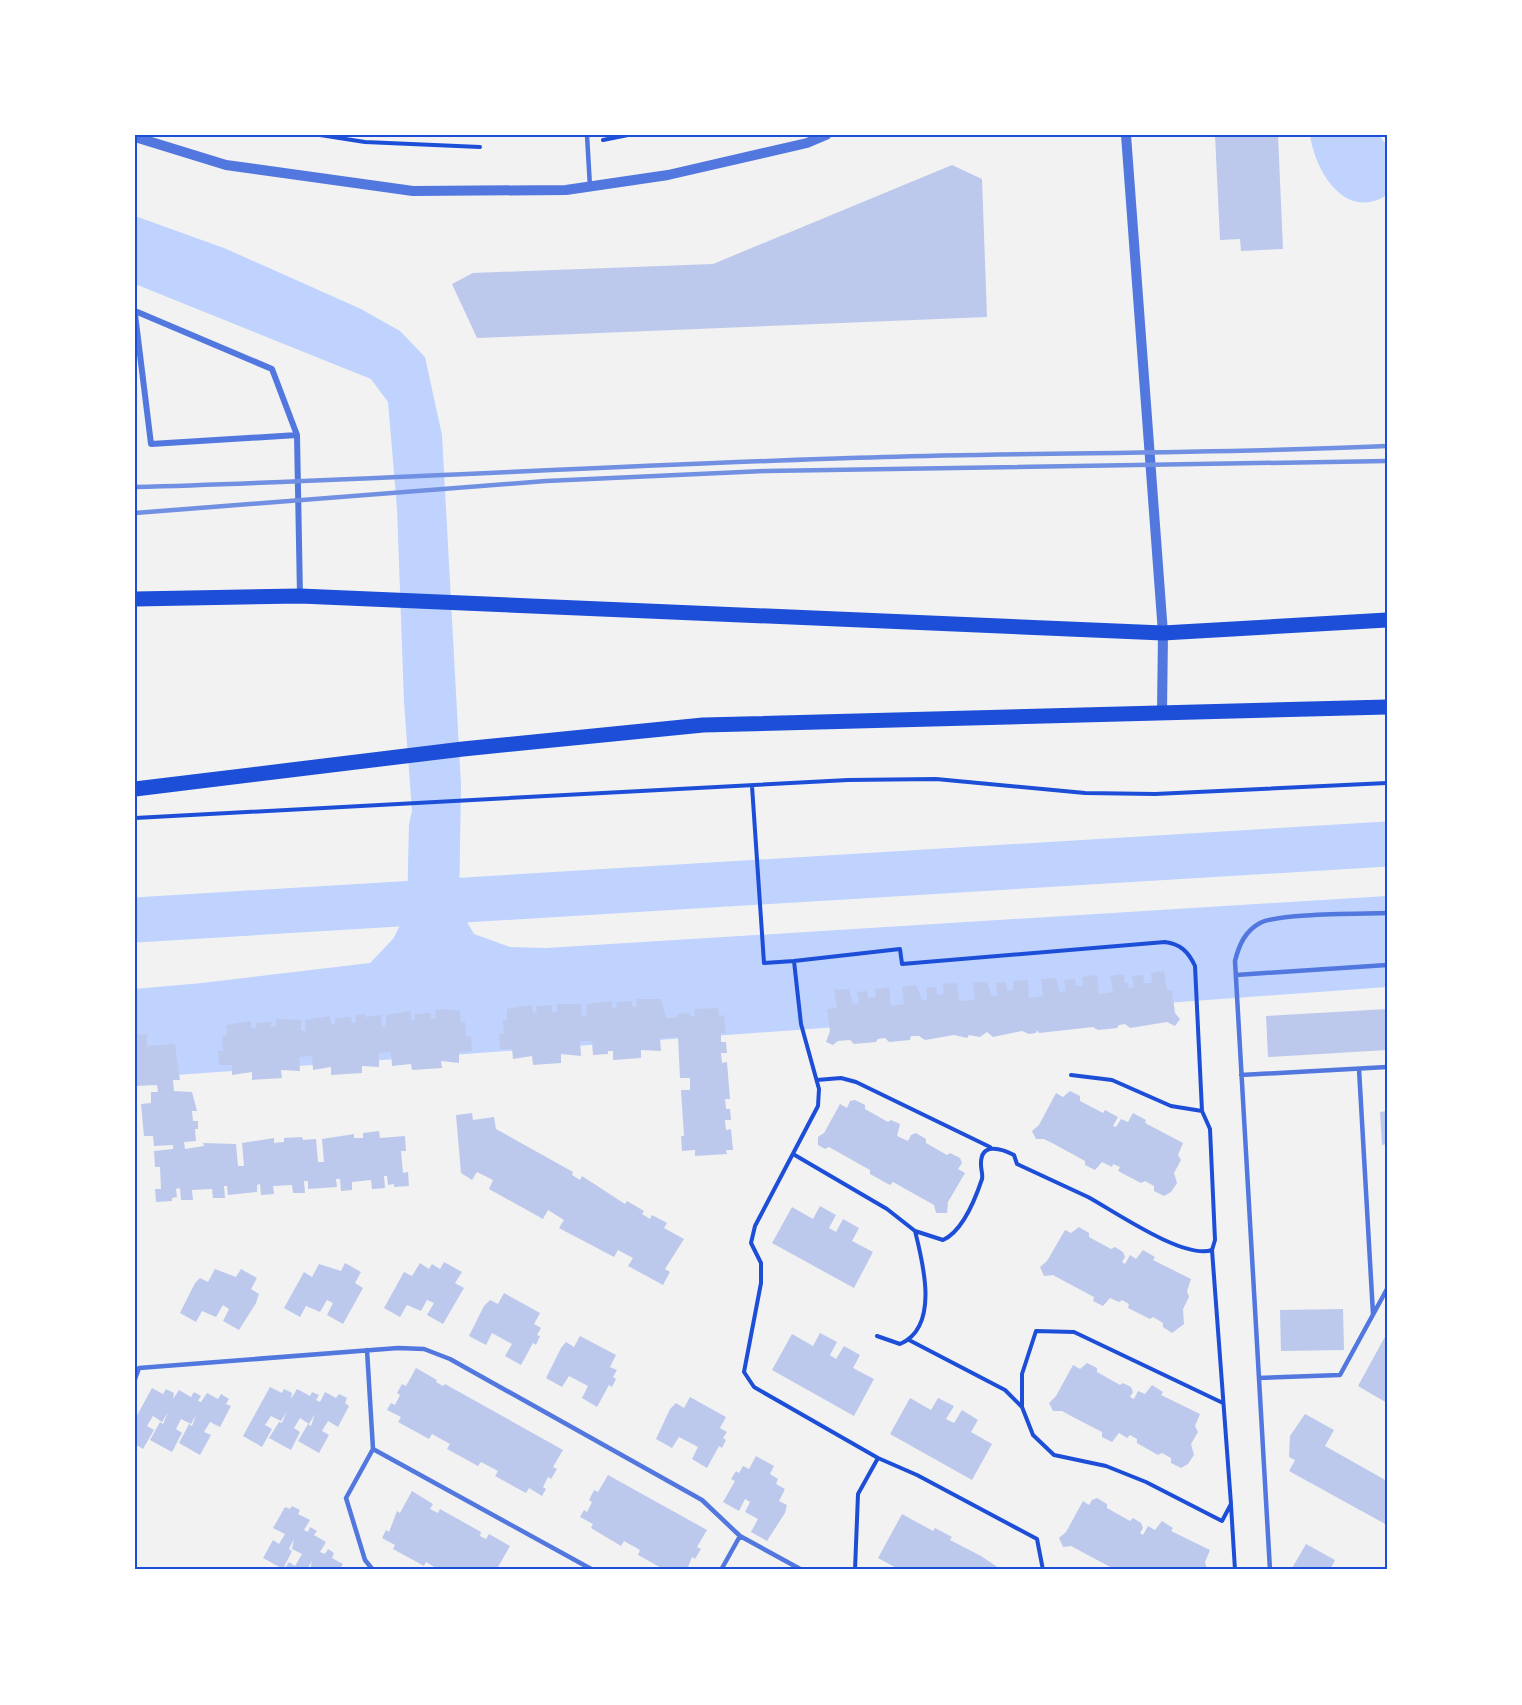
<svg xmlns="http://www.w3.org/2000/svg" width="1522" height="1705" font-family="Karla,sans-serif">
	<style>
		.water { fill: #bfd3fe }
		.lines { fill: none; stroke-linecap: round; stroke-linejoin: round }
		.river { stroke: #bfd3fe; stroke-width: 45 }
		.building { fill: #bdc9ec }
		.path { stroke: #1d4ed8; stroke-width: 4 }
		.service { stroke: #5277de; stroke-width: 4.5 }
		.minor { stroke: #5277de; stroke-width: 6 }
		.tertiary { stroke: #5277de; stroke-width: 10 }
		.primary { stroke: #1d4ed8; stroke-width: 15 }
		.rail { stroke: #7290e2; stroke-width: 4.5 }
		.neatline { fill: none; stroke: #1d4ed8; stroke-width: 2 }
	</style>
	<rect width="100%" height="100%" fill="#f2f2f2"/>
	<path class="water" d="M1310,135H1379L1387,146V195C1344,222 1315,170 1310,135Z
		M135,216L224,248L361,309L400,331L425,357L442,435L461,785L459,908L474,934L510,947L546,948L1387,896V987L135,1078V989L202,983L370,963L393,939L407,912L409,824L412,811L404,702L397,508L388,402L371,379L135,284Z"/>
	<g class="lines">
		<path class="river" d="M135,920L1387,844"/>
	</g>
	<path class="building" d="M1215,135H1278L1283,249L1241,251L1240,239L1220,240Z
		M952,165L982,179L987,317L477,338L452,284L473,273L713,264Z
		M1164,971L1167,990H1172L1175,1013L1180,1019L1175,1026L1167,1022L1130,1028L1125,1024L1119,1025L1117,1028L1098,1030L1093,1027L1039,1033L1037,1030L1036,1033L1029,1034L1022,1031L993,1037L987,1032L980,1037L969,1035L967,1038L954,1035L925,1040L919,1036H911L910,1040L889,1042L885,1038L878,1039L876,1042L854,1044L850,1040L838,1041L833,1045L826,1042L830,1031L827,1009L837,1008L834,990L849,989L853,1004L859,1003L857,992L867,991L868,998L876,997L875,989L889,987L891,1006L904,1004L902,987L916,985L922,1000H927L926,988L936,987L937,995L944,994L943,984L957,983L959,1001L975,1000L973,983L987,982L992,996L997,995L996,983L1006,982L1007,991L1014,990L1013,981L1028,980L1029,998L1043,996L1041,979L1056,978L1060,992L1066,991L1064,980L1075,979L1076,986H1083L1082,977L1097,975L1099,994L1113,992L1110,976L1124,974L1125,983H1128L1129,988L1134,987L1132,976L1143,975L1144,983H1152L1151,973Z
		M636,999H661L666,1018H677V1014L690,1013V1016H695L694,1009L718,1008L719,1016L724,1015L726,1033H721V1042H726L727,1053H721L722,1063L727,1062L730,1099H725L726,1109H730L731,1120H725L726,1130L731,1129L733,1150H726L727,1154L695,1156V1150L682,1151L681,1136H684L681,1090H690V1078H680L678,1037L660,1038L661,1051L641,1050V1058L613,1060V1051H608V1054L593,1055L592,1041H580L581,1056L561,1054V1063L533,1065L532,1056L513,1059L512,1049H500L499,1034H504L503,1020H507V1009L532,1005L533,1013L537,1012L536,1006L552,1005V1012H557V1004H581L582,1016L587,1015L586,1004L612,1001V1008L617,1007L616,1002L632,1001V1007L637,1006Z
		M445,1009L460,1011L461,1022H465L466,1037L471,1036L472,1051L459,1052V1063L441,1061L442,1068L412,1070L411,1064L392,1066L391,1052L379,1053V1067L362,1066V1073L331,1075V1067L313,1070L312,1056L299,1057L300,1071L281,1070L282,1078L252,1080V1072L232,1075V1065H219L218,1051H223L222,1036L227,1035L226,1025L251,1021V1028H256V1023L271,1022V1027H276V1019L301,1020V1031H306L305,1020L330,1016L331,1024H335V1018L351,1017L352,1023H356L355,1015L365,1014V1017L381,1015L382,1027H386V1015L411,1011V1020H415V1014L431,1013V1019H436L435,1010Z
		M1387,1009V1050L1268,1057L1266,1016Z
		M147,1034V1046L175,1044L180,1080H173L174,1091L192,1092L197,1111H192L193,1121H198V1129H195L196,1141L184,1142L185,1149L204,1146L203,1143L236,1144L238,1166H244L242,1143L274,1138V1143L284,1142V1138L302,1137L303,1140L316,1139L318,1162H324L322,1139L354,1134V1138H363V1133L379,1131L380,1138L405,1136L406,1151H401L403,1173L408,1172L409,1186L394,1187V1184L388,1185L387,1176H384L385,1188L372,1189L371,1180L352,1182V1190L341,1191L340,1179H336L337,1187L308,1189V1181H304L305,1193H293L292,1185L273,1186L274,1194L261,1195L260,1184L257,1185V1192L228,1195L227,1186H224L225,1198H213L212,1189L192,1190L193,1200H181L180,1188L176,1189L177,1197L172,1198V1201L156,1202L155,1189H161L160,1167H155L154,1151L173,1149V1145L154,1146L153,1136H144L141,1104L151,1103V1092H158L157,1085L135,1086V1035Z
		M1070,1091L1080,1096V1101L1103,1113L1105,1110L1118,1117L1113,1126L1116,1127L1121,1119L1128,1122L1133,1113L1146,1120L1145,1123L1183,1143L1178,1155L1181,1160L1174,1173L1177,1183L1171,1192L1164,1196L1154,1191V1186L1145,1181L1141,1183L1118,1171L1120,1167L1113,1164L1112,1167L1102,1162L1095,1170L1085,1165V1161L1054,1144L1044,1139H1036L1032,1131L1039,1125L1056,1093L1063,1097Z
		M855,1100L865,1105V1109L888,1122L891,1120L900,1124L897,1136L908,1141L911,1135L916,1133L926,1139V1143L947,1155L950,1153L960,1158L962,1163L958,1169L965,1173L948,1202L947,1213H936L934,1205L893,1182L890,1185L870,1174V1170L829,1147L825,1149L818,1145V1137L824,1133L840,1104L847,1108L850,1101Z
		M1387,1111V1144L1382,1145L1380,1112Z
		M472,1113L473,1120L494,1117L496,1129L573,1172L572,1175L580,1180L582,1176L625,1204L627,1201L644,1211L642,1214L650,1219L652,1215L667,1223L664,1228L684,1239L665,1269L670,1272L663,1285L628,1266L633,1258L618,1250L614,1257L559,1228L564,1220L548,1210L543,1219L489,1189L493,1180L477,1172L472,1180L461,1173L456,1115Z
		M820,1206L836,1215L829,1228L836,1232L843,1219L859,1228L852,1241L873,1252L854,1288L772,1243L792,1207L813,1219Z
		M1079,1227L1089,1233V1237L1111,1249L1115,1247L1123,1252L1125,1257L1122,1262L1125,1264L1130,1255L1136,1259L1143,1250L1155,1257L1153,1260L1191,1279L1187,1291L1189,1297L1183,1309L1184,1324L1172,1333L1163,1327V1323L1153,1317L1150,1319L1128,1308L1129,1304L1122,1300L1119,1302L1110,1298L1103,1306L1093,1301L1094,1297L1062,1280L1053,1275L1044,1276L1040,1267L1047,1261L1065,1230L1071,1233Z
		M444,1262L462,1272L455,1283L464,1288L443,1324L427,1315L434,1303L427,1300L421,1311L407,1305L400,1317L384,1308L404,1272L412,1276L420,1263L429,1269L432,1264L440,1269Z
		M345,1263L361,1272L355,1283L363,1288L343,1324L327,1315L333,1303L327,1300L320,1312L306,1306L300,1317L284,1308L304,1272L312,1277L319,1264L341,1271Z
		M215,1269L236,1277L241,1269L257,1278L251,1289L259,1294L256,1303L239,1330L223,1321L229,1309L223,1305L216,1317L202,1311L196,1322L180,1313L195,1283L200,1278L208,1282Z
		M504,1293L540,1313L534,1324L541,1328L537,1335L540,1336L536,1345L533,1343L521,1365L505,1356L512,1344L492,1333L486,1345L469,1336L484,1306L490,1300L498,1304Z
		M1343,1309L1344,1350L1281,1351L1280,1310Z
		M820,1333L837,1342L830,1355L836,1359L844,1346L860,1355L853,1368L874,1379L854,1416L772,1370L792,1334L813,1346Z
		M1387,1333V1403L1358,1386Z
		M580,1336L616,1355L610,1367L617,1370L613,1377L616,1379L612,1387L609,1385L597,1407L582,1398L588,1386L569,1376L562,1387L546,1378L561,1348L566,1342L574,1347Z
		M1087,1363L1097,1368V1372L1120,1385L1123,1383L1131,1387L1133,1392L1130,1397L1134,1399L1138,1391L1145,1394L1152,1385L1163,1392L1161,1395L1200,1414L1195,1426L1198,1432L1191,1444L1194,1455L1188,1464L1181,1468L1171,1463V1458L1162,1453L1158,1455L1137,1443V1439L1130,1435L1127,1438L1119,1433L1112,1442L1102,1437V1432L1071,1416L1062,1411H1053L1049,1403L1056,1396L1073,1365L1080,1369Z
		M416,1368L437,1380L436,1382L443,1386L445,1384L563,1450L553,1467L557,1469L551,1479L548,1477L543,1487L546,1489L542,1496L529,1488L526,1493L495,1476L498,1471L481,1462L478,1466L447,1449L450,1444L432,1434L429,1439L398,1422L401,1417L387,1410L391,1403L395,1405L400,1395L397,1393L402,1384L406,1386Z
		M270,1387L282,1393L284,1389L292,1393L291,1399L297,1389L310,1396L312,1392L319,1395L316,1400L320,1402L325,1392L336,1398L339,1394L347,1398L345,1403L349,1406L338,1427L328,1421L322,1431L329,1435L319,1453L298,1441L308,1424L311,1426L315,1414L309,1424L300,1418L294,1428L300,1432L291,1450L269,1438L279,1422L282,1423L287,1411L281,1421L271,1416L265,1425L272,1429L262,1447L243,1436Z
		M152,1388L163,1394L166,1389L174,1393L173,1399L179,1390L191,1397L194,1392L201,1396L198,1401L201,1402L207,1393L218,1399L221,1394L229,1399L226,1404L231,1406L220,1427L210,1422L204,1432L211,1435L200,1455L179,1443L189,1424L192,1426L196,1415L191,1424L181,1419L176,1429L182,1433L172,1452L150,1440L160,1422L163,1424L168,1412L162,1422L153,1416L147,1426L154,1430L143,1449L135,1444V1419Z
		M690,1397L726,1417L720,1428L727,1432L723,1438L726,1440L722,1448L719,1446L707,1468L692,1459L698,1447L679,1437L672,1448L656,1439L670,1409L676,1403L684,1408Z
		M910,1398L931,1410L938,1398L954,1406L946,1419L954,1423L962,1410L978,1420L971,1432L992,1444L972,1480L890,1434Z
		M1305,1414L1334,1430L1325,1446L1387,1481V1525L1289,1471L1295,1460L1289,1457L1290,1436Z
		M756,1456L774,1466L770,1474L778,1479L776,1484L785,1489L779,1501L787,1505L785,1513L767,1541L751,1532L758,1519L745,1512L750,1502L745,1499L739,1511L723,1502L735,1481L731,1479L736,1471L739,1473L743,1466L749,1469Z
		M608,1475L707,1530L697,1547L701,1549L695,1559L692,1557L687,1570L672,1567L665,1570L638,1555L640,1550L624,1541L621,1546L591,1528L593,1524L580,1517L584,1510L587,1512L592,1502L589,1500L594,1490L598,1492Z
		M412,1491L433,1504L430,1509L438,1513L440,1509L481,1532L480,1536L486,1539L489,1534L510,1546L498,1567L504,1570H439L426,1562L424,1566L393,1549L395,1545L382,1538L386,1530L389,1532L397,1511L400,1513Z
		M1097,1498L1107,1504V1508L1130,1521L1133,1518L1141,1523L1143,1528L1140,1533L1143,1535L1148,1526L1155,1530L1162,1521L1173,1528L1171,1531L1210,1550L1205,1562L1207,1570H1111L1112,1568L1071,1546L1063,1547L1059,1538L1066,1532L1083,1501L1089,1505L1092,1500Z
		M292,1506L300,1510L298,1514L310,1520L304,1530L308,1532L310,1527L317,1531L314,1535L326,1542L320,1552L325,1554L328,1549L334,1553L332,1558L343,1564L339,1570H310L312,1561L307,1570H284L289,1562L295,1566L302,1554L292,1549L294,1539L289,1549L292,1551L283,1569L263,1558L273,1540L279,1544L285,1534L273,1528L285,1507L290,1509Z
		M902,1514L933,1531L935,1528L952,1537L950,1540L981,1556L999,1568L998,1570H900L878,1558Z
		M1306,1544L1335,1560L1330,1570H1291Z"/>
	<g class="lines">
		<path class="path" d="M320,135L365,142L480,147
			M603,140L628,135
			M752,786L764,963L794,961
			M135,818L848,780L936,779L1085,793L1155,794L1387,783
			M817,1080L841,1078L856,1082L990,1147
			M793,1154L887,1209L915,1231L943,1240C963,1231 975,1200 982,1179C983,1174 981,1170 981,1165C980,1142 1001,1148 1014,1155L1017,1164C1041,1175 1064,1186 1088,1197C1114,1211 1184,1260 1212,1250L1215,1240L1210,1129L1202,1111L1171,1106L1112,1080L1071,1075
			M877,1336L900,1344C940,1327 923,1263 915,1231
			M909,1340L1005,1390L1022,1407L1033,1435L1054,1455L1106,1466L1146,1482L1222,1521L1231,1504L1212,1250
			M1022,1407V1374L1036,1331L1074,1332L1223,1403
			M878,1458L917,1475L1037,1539L1043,1570
			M1231,1505L1235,1570
			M855,1570L858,1494L878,1458L754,1387L744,1372L761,1283V1263L751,1243L755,1226L818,1106L819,1089L801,1024L794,961L900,949L902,964L1165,942C1180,944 1188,951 1195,966L1202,1111"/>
		<path class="service" d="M587,135L590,187
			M1236,975L1387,965
			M1359,1069L1373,1314
			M1241,1075L1387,1067
			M367,1350L373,1449L593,1570
			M1259,1378L1340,1375L1387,1289
			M135,1379L139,1368L398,1348L424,1349L450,1359L702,1500L740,1536L802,1570
			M373,1449L346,1498L365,1560L373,1570
			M721,1570L740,1536
			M1270,1570L1235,961C1239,945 1245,931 1260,923C1279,913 1361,914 1387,913"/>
		<path class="minor" d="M135,311L272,369L297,435L300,596
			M135,314L151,444L297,435"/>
		<path class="tertiary" d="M1126,135L1163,633L1162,712
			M135,137L226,165L413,191L566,190L668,175L807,143L826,135"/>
		<path class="primary" d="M135,599L300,596L1163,633L1387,620
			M135,789L463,749L703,725L1387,707"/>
		<path class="rail" d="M135,487C385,480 634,464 884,457C1051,452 1219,454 1387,446
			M135,513L546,481L766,471L1387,461"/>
	</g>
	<rect width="1522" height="1705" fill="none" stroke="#ffffff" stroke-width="273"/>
	<rect x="136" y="136" width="1250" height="1432" class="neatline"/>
</svg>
